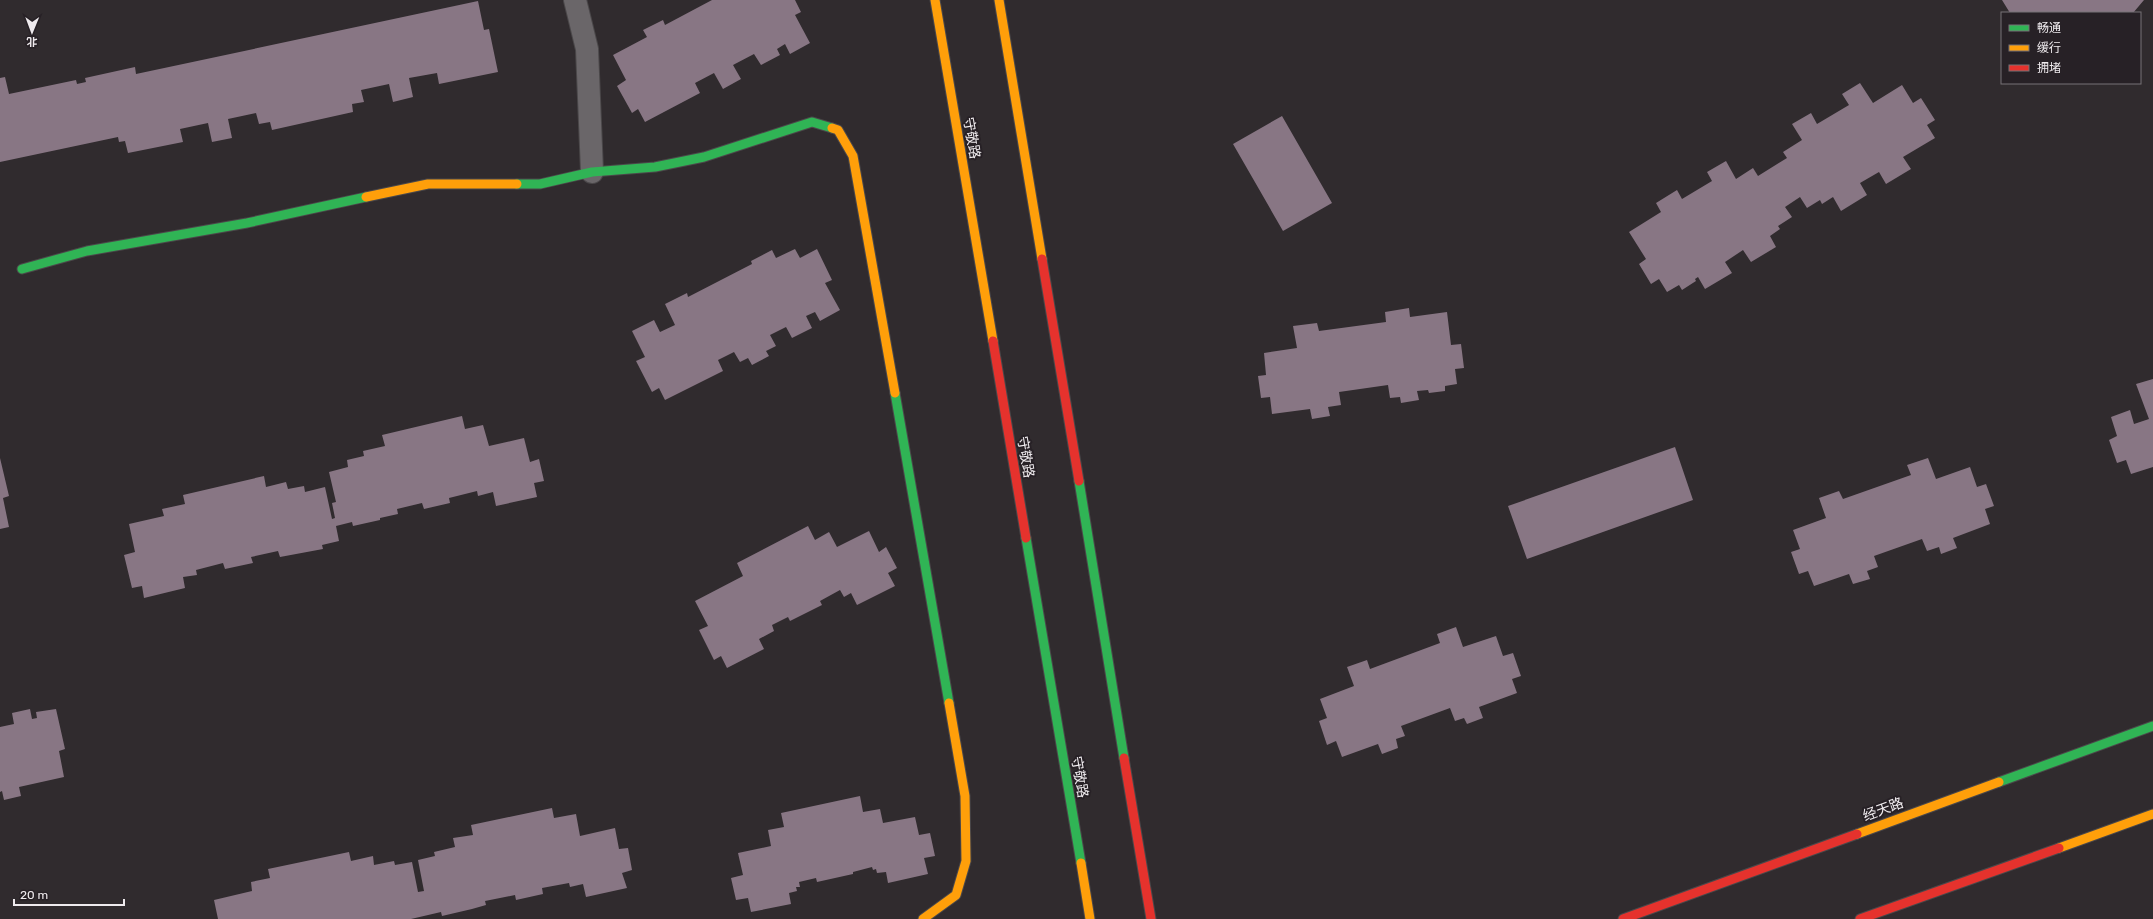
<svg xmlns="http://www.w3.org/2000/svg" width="2153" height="919" font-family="Rubik,'Noto Sans SC',sans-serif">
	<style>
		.building { fill: #887684 }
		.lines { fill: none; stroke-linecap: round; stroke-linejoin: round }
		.street-casing { stroke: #4b484a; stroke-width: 24 }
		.fast-casing { stroke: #4b484a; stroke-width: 11 }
		.slow-casing { stroke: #4b484a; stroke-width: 11 }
		.jam-casing { stroke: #4b484a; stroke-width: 11 }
		.street { stroke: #6a6669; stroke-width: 22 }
		.fast { stroke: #30b455; stroke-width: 9 }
		.slow { stroke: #ff9f0a; stroke-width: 9 }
		.jam { stroke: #e5322d; stroke-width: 9 }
		.labels { text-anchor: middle; stroke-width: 4; stroke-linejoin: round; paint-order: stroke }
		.street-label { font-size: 14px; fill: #efebee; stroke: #272126 }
	</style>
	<rect width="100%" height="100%" fill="#302b2e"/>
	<path class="building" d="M712,0H795L801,12L795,15L810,43L790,54L785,44L777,49L780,55L761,65L754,54L733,65L741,79L723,89L714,73L695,83L700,93L645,122L638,109L632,113L617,86L626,80L613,55L647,37L643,30L663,20L665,25Z
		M2002,0H2144L2133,13H2010Z
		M478,1L484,30L489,29L498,72L439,84L437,73L409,78L413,97L393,102L389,84L361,90L364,102L352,104L353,112L272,130L270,122L259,124L256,113L228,119L232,138L212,142L208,123L180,129L183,142L128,153L125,141L119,142L118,137L0,162V78L5,77L9,94L76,80L77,84L86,82L85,78L135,67L136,74Z
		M1860,83L1873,103L1902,85L1913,103L1921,98L1935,120L1927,125L1935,138L1903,157L1911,169L1886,184L1879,172L1860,183L1867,195L1841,211L1833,197L1822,204L1820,200L1807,208L1800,197L1785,207L1792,217L1778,226L1780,229L1770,236L1776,247L1751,262L1743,250L1725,262L1732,273L1705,289L1698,277L1695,279L1696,281L1682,290L1679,285L1667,292L1659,279L1651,284L1639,264L1646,259L1629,232L1661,212L1656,203L1677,190L1682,199L1712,181L1707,172L1726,161L1736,179L1753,168L1758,176L1787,158L1783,152L1802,140L1792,124L1811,113L1817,124L1849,105L1842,94Z
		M1282,116L1332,203L1283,231L1233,144Z
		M795,249L800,258L817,249L832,280L825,283L840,310L820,321L815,312L806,316L812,328L792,338L786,327L770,335L776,346L766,351L769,356L752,365L748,358L740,362L734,352L718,360L723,371L665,400L659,388L652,392L636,361L645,357L632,331L654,320L660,332L675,325L665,304L687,293L688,297L752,264L751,261L772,250L776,258Z
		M1409,308L1410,317L1447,312L1451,345L1461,344L1464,368L1455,369L1457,384L1445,386V391L1429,393L1428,390L1417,391L1419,400L1401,403L1400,397L1390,398L1388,385L1339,392L1341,405L1328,407L1330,416L1312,419L1310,409L1272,414L1270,397L1261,398L1258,376L1266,375L1264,353L1297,348L1293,326L1317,323L1319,331L1386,322L1385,312Z
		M2153,379V467L2131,474L2126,460L2117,463L2109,440L2117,436L2111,417L2130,410L2134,424L2149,419L2136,384Z
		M462,416L465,429L483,425L489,446L524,438L530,462L539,459L544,481L534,483L537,497L496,506L493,492L478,496L477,491L449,498L450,503L424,509L422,503L397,509L398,514L380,518V520L353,526L352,522L336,526L339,541L322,545L323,549L280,557L278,551L251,557L253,563L225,569L223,563L196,570L197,575L183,577L185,588L144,598L142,586L132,588L124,555L135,552L129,524L164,516L162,509L185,504L183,495L264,476L266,487L286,482L288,489L304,486L305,492L325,487L332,519L335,518L332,503L336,502L329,472L348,467L347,460L364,456L363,451L385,446L382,435Z
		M1675,447L1693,500L1527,559L1508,506Z
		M0,458L9,496L3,498L9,527L0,529Z
		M1928,458L1936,479L1970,467L1977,487L1986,484L1994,506L1985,509L1990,524L1953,538L1957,548L1941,554L1939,547L1927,551L1922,539L1874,556L1878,567L1867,571L1870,579L1853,584L1849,574L1814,586L1808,571L1799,574L1791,552L1800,549L1793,530L1826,518L1819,498L1839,491L1843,499L1911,475L1907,465Z
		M808,526L815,540L829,532L837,547L869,531L879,552L886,547L897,568L888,573L895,586L857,605L851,593L844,597L840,590L820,601L822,605L790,621L788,617L772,625L774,631L759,639L764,649L727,668L721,656L714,660L699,630L708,626L695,601L743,576L737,563Z
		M1456,627L1463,647L1496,636L1503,656L1513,653L1521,676L1512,679L1517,693L1479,707L1483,718L1467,724L1464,718L1455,721L1450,708L1401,726L1405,736L1396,739L1398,748L1382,754L1378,744L1342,757L1336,741L1327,745L1319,721L1327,718L1320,699L1354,686L1347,667L1367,660L1370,669L1440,643L1437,634Z
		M30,709L32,719L37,718L36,712L56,709L65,749L59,751L64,777L19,787L21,796L4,800L2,791L0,792V727L14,724L12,713Z
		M860,796L863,812L880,809L883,823L915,817L919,835L930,833L935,856L924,858L928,874L888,883L886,872L877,873L876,869L873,870L872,867L853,872V874L817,882L816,878L799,882L800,887H796L797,891L789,893L791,904L751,912L748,898L736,900L731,878L743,875L738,853L771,846L768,830L784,827L781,813Z
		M552,808L554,818L576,814L580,836L615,828L619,849L628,848L632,870L622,873L627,888L586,897L583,884L570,887L569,883L542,888L543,894L516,900L515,895L485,901L486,905L472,909L442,916L441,912L411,919H218L214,900L252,891L251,882L270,878L268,869L349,852L351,861L373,856L374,865L394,861L395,865L412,862L418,892L424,891L418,860L435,856L434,852L455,847L453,838L473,835L471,825Z"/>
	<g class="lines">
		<g class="street-casing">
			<path id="street" d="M575,0L587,49L592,172"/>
		</g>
		<g class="fast-casing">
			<path id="fast" d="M517,184H540L592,172L655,167L704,157L812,122L832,128
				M22,269L87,251L247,223L366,197
				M895,393L949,703
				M1079,481L1124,758
				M1026,538L1081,863
				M1999,782L2153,726"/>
		</g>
		<g class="slow-casing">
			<path id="slow" d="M935,0L993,341
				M999,0L1042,259
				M832,128L838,130L853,156L895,393
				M366,197L428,184H517
				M1857,834L1999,782
				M2059,848L2153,814
				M1081,863L1090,919
				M923,919L956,895L966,861L965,796L949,703"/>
		</g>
		<g class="jam-casing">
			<path id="jam" d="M1042,259L1079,481
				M993,341L1026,538
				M1124,758L1151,919
				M1623,919L1857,834
				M1860,919L2059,848"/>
		</g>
		<use href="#street" class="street"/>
		<use href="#fast" class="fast"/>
		<use href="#slow" class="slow"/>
		<use href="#jam" class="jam"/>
	</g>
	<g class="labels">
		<g class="street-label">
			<text transform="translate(972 138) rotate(80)" y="5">守敬路</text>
			<text transform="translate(1026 457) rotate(80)" y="5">守敬路</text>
			<text transform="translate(1080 777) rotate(80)" y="5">守敬路</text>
			<text transform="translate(1883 809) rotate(-20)" y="5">经天路</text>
		</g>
	</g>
	<rect x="2001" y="12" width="140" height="72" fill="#272126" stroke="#777276"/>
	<rect x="2009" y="25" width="20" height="6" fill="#30b455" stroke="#777276"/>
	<text x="2037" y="32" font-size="12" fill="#efebee">畅通</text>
	<rect x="2009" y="45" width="20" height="6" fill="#ff9f0a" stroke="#777276"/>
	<text x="2037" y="52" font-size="12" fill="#efebee">缓行</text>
	<rect x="2009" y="65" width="20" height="6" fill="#e5322d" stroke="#777276"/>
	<text x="2037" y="72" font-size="12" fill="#efebee">拥堵</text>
	<g transform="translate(32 32) rotate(181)" stroke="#272126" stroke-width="3" paint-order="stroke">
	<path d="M0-3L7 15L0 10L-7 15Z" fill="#efebee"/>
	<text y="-6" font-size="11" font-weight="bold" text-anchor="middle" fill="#efebee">北</text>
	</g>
	<path d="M14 899v6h110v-6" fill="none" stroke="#efebee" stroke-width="2"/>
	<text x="20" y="899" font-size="12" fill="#efebee" stroke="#272126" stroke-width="3" paint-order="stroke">20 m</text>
</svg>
